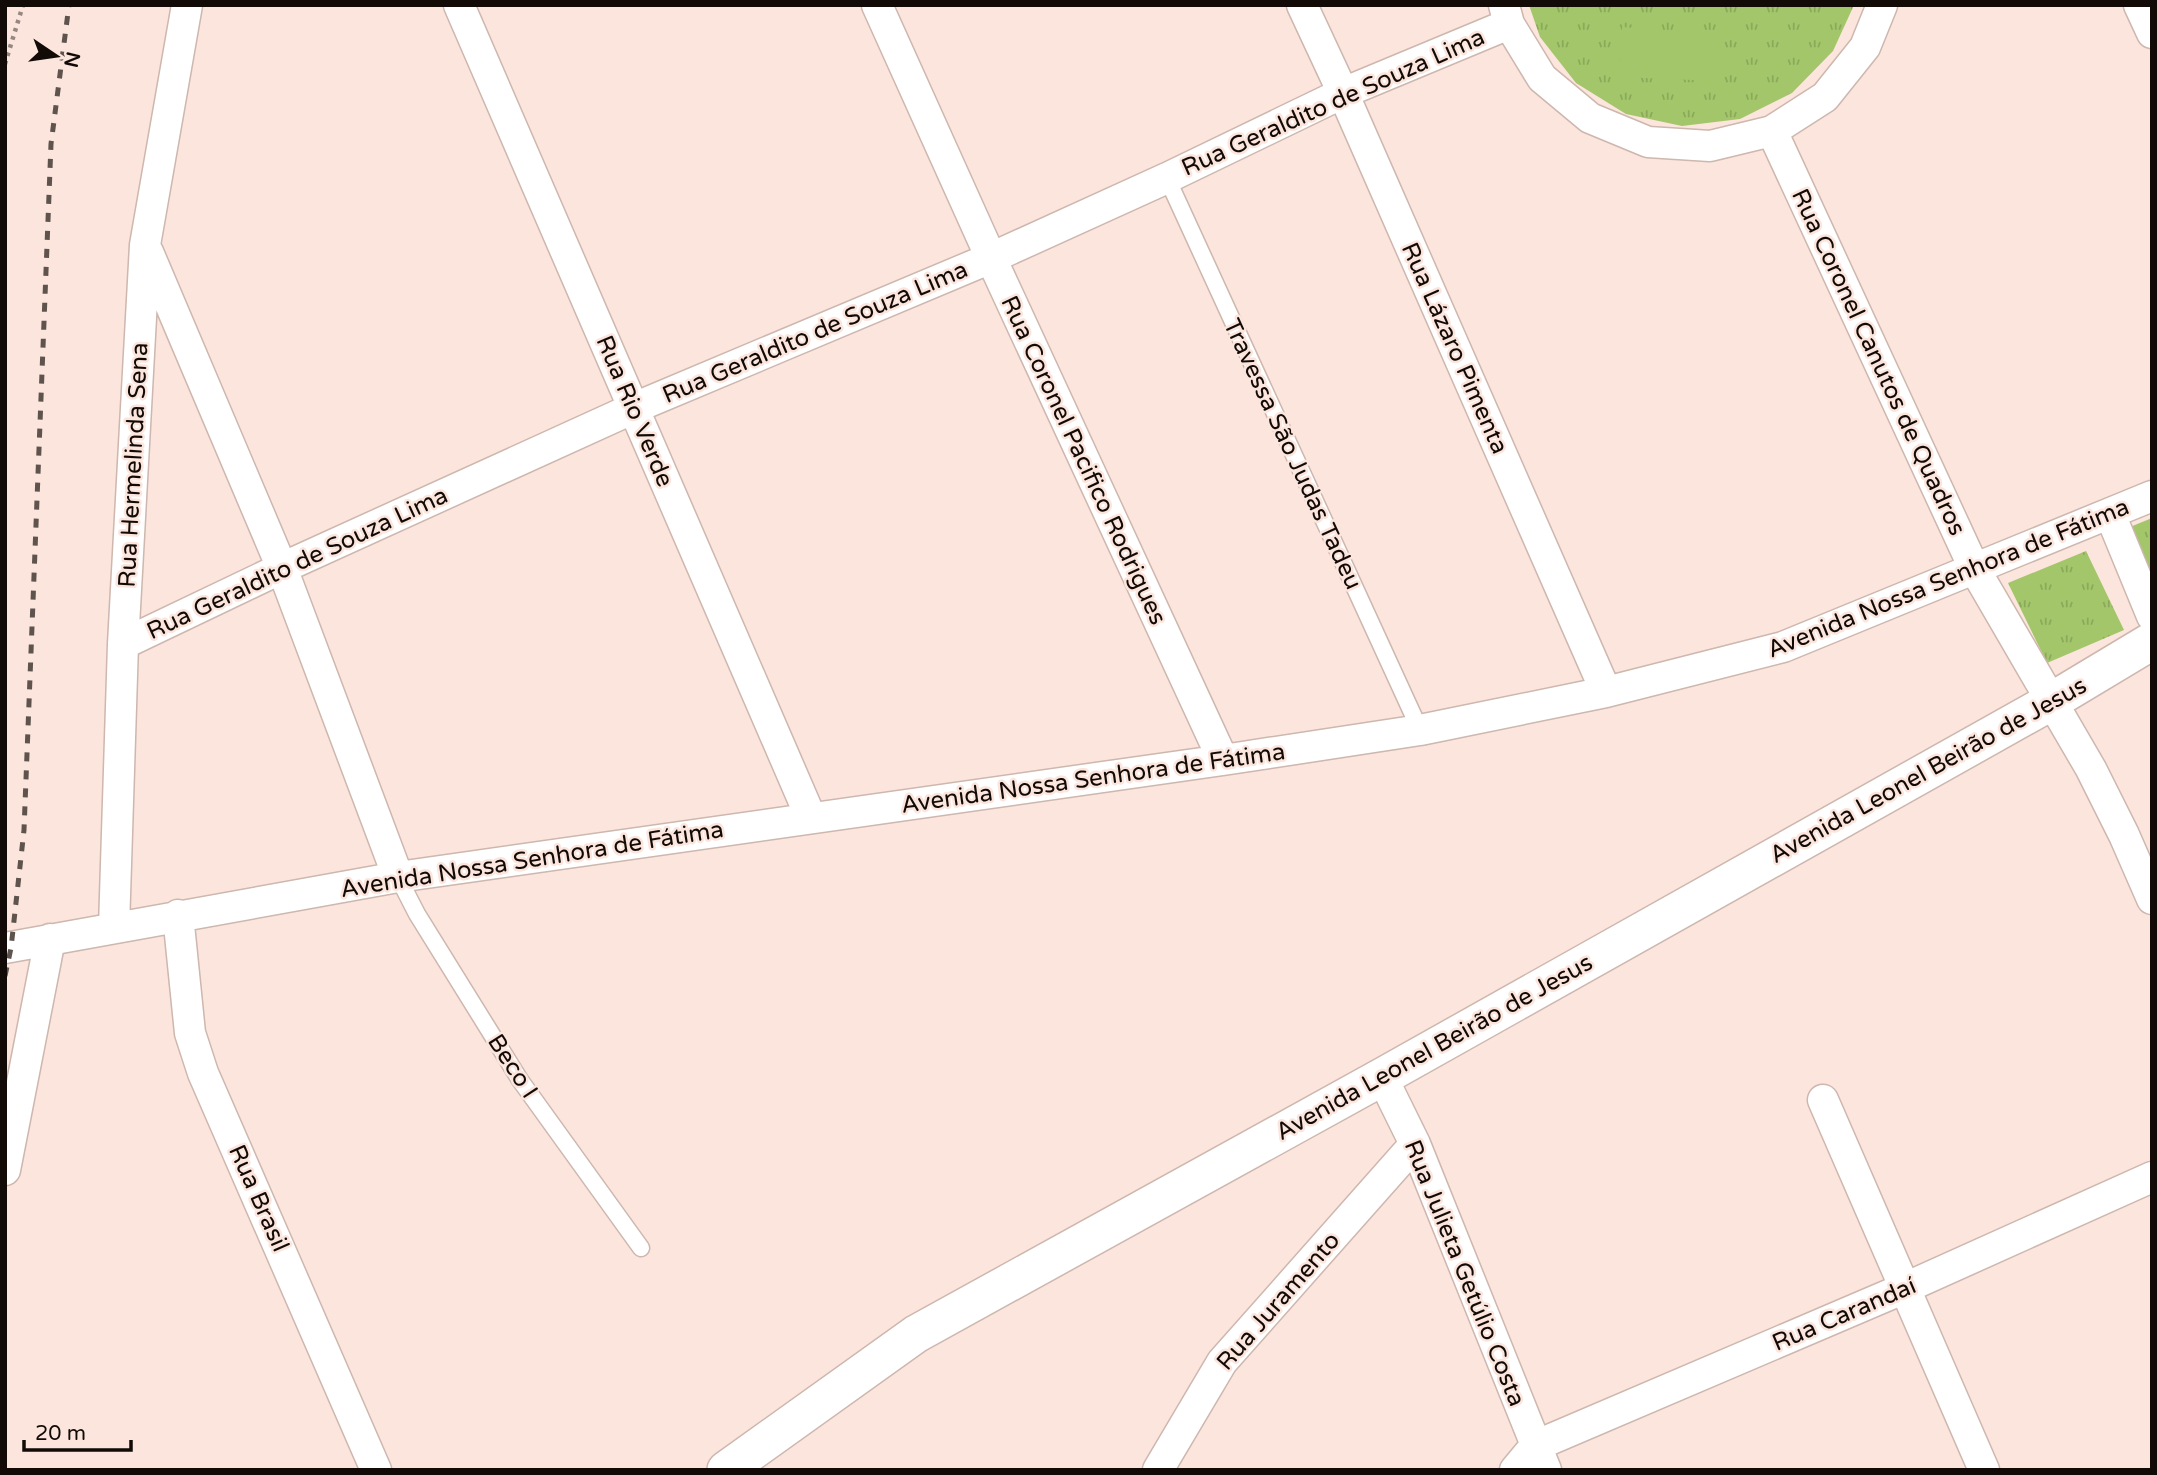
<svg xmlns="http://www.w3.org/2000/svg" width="2157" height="1475" font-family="'Varela Round',sans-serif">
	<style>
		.grass { fill: url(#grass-tufts) }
		.garden { fill: #a2c669 }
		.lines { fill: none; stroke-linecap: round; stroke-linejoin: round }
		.service-casing { stroke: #cdb7ae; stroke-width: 19 }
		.minor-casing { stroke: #cdb7ae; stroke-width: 33 }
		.tertiary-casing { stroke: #cdb7ae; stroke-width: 40 }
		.path { stroke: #968780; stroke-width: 4.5; stroke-dasharray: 3.5 5; stroke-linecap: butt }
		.service { stroke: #fff; stroke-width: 16 }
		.minor { stroke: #fff; stroke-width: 30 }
		.tertiary { stroke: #fff; stroke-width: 37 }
		.rail { stroke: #5f534e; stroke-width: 5; stroke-dasharray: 9 9; stroke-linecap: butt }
		.labels { text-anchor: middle; stroke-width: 5; stroke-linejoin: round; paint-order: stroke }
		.street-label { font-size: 24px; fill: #110a07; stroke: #fbe5dc }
	</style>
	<defs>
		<pattern id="grass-tufts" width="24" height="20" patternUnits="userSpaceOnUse" patternTransform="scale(1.75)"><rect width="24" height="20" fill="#a2c669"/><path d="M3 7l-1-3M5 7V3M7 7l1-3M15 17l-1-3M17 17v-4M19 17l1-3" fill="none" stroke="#8aa95a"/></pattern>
	</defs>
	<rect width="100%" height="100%" fill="#fbe5dc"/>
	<path class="grass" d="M1529,5H1854L1833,51L1792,93L1740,119L1682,126L1626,114L1576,83L1540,37Z
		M2152,518V578L2130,527Z
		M2086,551L2124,630L2047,663L2008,583Z"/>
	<path class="garden" d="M1622,27L1721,36L1717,81L1619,77Z"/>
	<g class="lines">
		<g class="service-casing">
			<path id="service" d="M1167,178L1420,730
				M398,877L417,914L520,1080L641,1248"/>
		</g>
		<g class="minor-casing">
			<path id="minor" d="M459,5L811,818
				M877,5L991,258L1223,760
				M1302,5L1343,93L1606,692
				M1504,5L1509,24L1542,78L1590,118L1648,142L1710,146L1772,131L1825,97L1865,47L1882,5
				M2139,5L2152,33
				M1772,131L1974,568L2091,769L2124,835L2152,899
				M148,252L282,568L398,877
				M2110,514L2152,616
				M123,644L282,568L634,408L991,258L1167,178L1343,93L1509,24
				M178,915L190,1033L203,1073L376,1470
				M114,927L123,644L145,245L187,5
				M5,948L398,877L1223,760L1420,730L1606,692L1783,647L2152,496
				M1382,1077L1415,1144L1546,1470
				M1823,1100L1984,1470
				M5,1170L50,939
				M1158,1470L1222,1362L1415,1144
				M1515,1470L1535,1446L1905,1288L2152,1177"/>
		</g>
		<g class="tertiary-casing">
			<path id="tertiary" d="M726,1470L916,1334L1382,1077L2052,701L2152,641"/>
		</g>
		<path class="path" d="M5,64L23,5"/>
		<use href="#service" class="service"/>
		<use href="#minor" class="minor"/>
		<use href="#tertiary" class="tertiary"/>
		<path class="rail" d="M5,976L11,948L24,830L51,144L69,5"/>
	</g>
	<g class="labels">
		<g class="street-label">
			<text transform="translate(1333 102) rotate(-24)" y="8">Rua Geraldito de Souza Lima</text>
			<text transform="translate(815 332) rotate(-23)" y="8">Rua Geraldito de Souza Lima</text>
			<text transform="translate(1455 348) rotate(66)" y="8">Rua Lázaro Pimenta</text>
			<text transform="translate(1879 362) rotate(65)" y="8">Rua Coronel Canutos de Quadros</text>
			<text transform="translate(635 411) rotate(67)" y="8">Rua Rio Verde</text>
			<text transform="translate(1293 454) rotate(65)" y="8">Travessa São Judas Tadeu</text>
			<text transform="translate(1084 460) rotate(65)" y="8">Rua Coronel Pacifico Rodrigues</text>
			<text transform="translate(133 465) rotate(-87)" y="8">Rua Hermelinda Sena</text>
			<text transform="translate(297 563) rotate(-25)" y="8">Rua Geraldito de Souza Lima</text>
			<text transform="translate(1948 578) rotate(-22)" y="8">Avenida Nossa Senhora de Fátima</text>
			<text transform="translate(1928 770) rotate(-29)" y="8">Avenida Leonel Beirão de Jesus</text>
			<text transform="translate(1093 778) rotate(-8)" y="8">Avenida Nossa Senhora de Fátima</text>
			<text transform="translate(532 859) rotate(-9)" y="8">Avenida Nossa Senhora de Fátima</text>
			<text transform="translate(1434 1047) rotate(-29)" y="8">Avenida Leonel Beirão de Jesus</text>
			<text transform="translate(513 1066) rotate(57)" y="8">Beco I</text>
			<text transform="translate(259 1198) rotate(66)" y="8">Rua Brasil</text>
			<text transform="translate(1465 1273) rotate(68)" y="8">Rua Julieta Getúlio Costa</text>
			<text transform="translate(1278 1301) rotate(-49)" y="8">Rua Juramento</text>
			<text transform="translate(1844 1314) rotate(-23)" y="8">Rua Carandaí</text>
		</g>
	</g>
	<rect width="2157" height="1475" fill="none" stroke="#110a07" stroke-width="14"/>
	<g transform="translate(56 56) rotate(103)" stroke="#fbe5dc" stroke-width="5" paint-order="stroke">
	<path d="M0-5L12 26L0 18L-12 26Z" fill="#110a07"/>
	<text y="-10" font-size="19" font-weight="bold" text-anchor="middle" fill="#110a07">N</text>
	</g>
	<path d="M24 1440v10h107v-10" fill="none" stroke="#110a07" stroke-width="3.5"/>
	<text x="35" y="1440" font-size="21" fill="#110a07" stroke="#fbe5dc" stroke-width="5" paint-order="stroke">20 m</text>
</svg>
